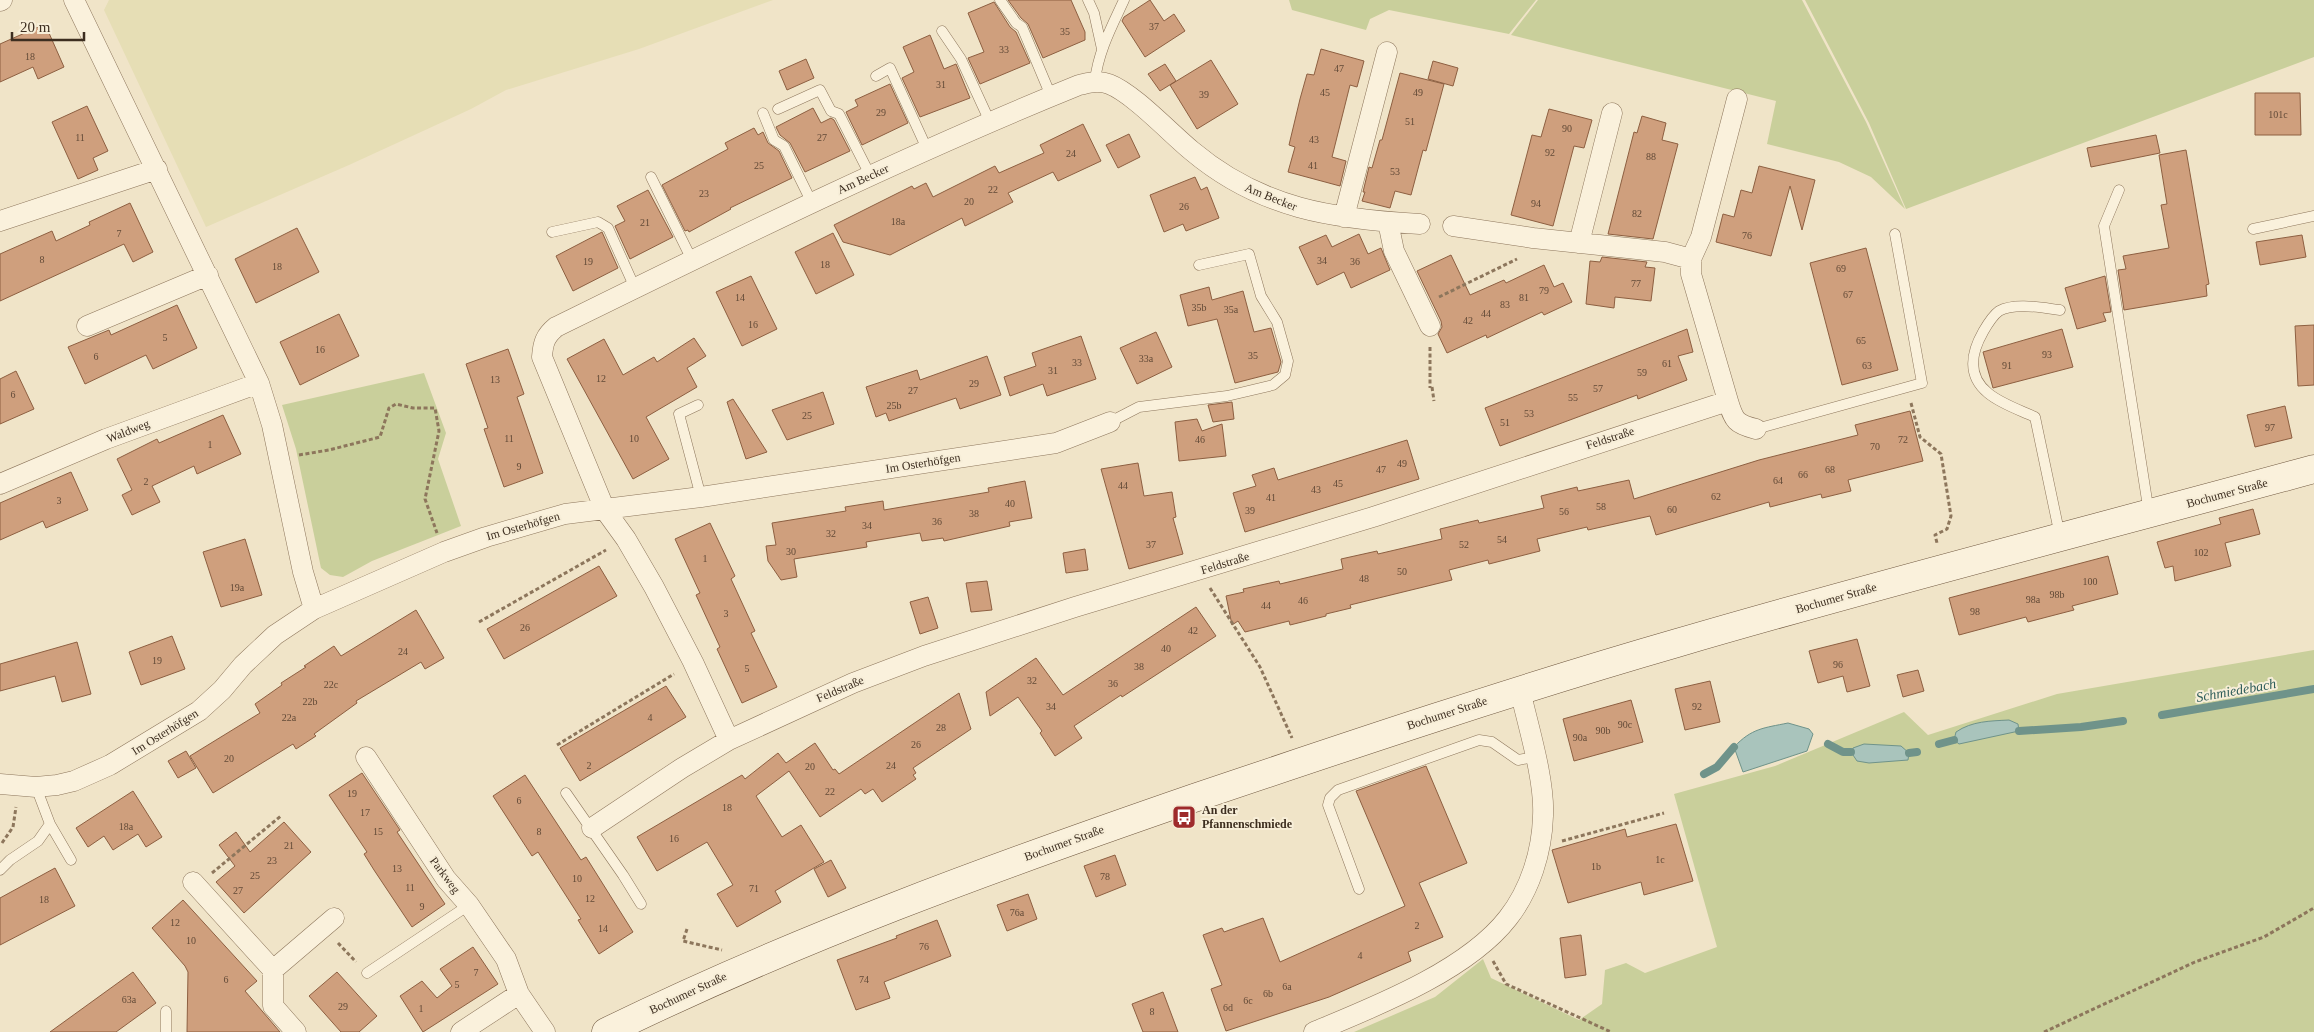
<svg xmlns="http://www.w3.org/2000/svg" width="2314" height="1032" font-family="Georgia,serif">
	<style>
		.farmland { fill: #e6deb5 }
		.green { fill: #c9cf9b }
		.water { fill: #a9c4bc; stroke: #6f938a }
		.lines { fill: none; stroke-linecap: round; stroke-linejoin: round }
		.stream { stroke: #6f938a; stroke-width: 8 }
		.building { fill: #cf9f7d; stroke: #8d5f41 }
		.lane-casing { stroke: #8d765c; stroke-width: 11 }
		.street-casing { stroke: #8d765c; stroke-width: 21 }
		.secondary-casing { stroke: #6f573f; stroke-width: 29 }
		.path { stroke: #8d765c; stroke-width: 3; stroke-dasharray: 4 2.5; stroke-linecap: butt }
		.lane { stroke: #faf1dc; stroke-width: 10 }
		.street { stroke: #faf1dc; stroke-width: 20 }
		.secondary { stroke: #faf1dc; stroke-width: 28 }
		.labels { text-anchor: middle; stroke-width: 4; stroke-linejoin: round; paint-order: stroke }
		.number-label { font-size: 10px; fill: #624a37 }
		.street-label { font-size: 12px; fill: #3d2e20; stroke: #f7eed8 }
		.poi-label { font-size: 12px; font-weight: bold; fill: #3d2e20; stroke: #f7eed8; text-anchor: start }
		.water-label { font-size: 14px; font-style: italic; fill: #2f5d5a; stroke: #f7eed8 }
	</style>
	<rect width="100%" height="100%" fill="#f0e4c8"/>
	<path class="farmland" d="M109,0H773L639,49L506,90L471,109L349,165L206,227L104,10Z"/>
	<path class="green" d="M1289,0H1536L1509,34L1389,10L1370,19L1366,30L1292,10Z
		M1538,0H1802L1866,122L1905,209L1871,177L1839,162L1767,144L1776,101L1511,35Z
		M1805,0H2314V57L1906,209L1869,123Z
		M424,373L446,433L438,459L461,526L372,561L343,577L330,575L321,568L296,449L282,405Z
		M2314,650V1032H1354L1435,997L1483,959L1491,978L1579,1020L1602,1004L1605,970L1626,963L1645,973L1717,947L1674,794L1775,766L1904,712L1928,735L2057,694Z"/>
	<path class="water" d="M2009,720L2018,724L2019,731L1959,744L1954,740L1956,732C1972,721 1990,721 2009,720Z
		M1788,723L1809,729L1813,734L1807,751L1743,772L1734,747C1752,728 1764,728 1788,723Z
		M1864,744L1901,746L1909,753L1908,760L1869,763L1857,761L1851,752L1853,748Z"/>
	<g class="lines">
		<path class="stream" d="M2162,715L2314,689
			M2019,731L2081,727L2123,721
			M1828,744L1843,752H1851
			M1939,744L1954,740
			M1909,753L1917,752
			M1704,774L1717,767L1734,747"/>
	</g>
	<path class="building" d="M1008,0H1071L1085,32V40L1043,58L1028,24L1021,18Z
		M1150,0L1164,21L1174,14L1185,31L1145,57L1122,21L1124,17Z
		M994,2L1010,27L1016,32L1030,63L980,84L968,58L984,52L968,13Z
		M45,24L64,67L38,79L33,67L0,82V44Z
		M930,35L944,69L956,64L970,98L920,117L902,78L914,72L903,47Z
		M1321,49L1364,61L1357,87L1350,85L1332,157L1346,161L1340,186L1288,172L1295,147L1289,145L1300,99L1307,74L1314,75Z
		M806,59L814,78L787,90L779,71Z
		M1211,60L1238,104L1197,129L1170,85Z
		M1433,61L1458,68L1453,86L1428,79Z
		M1165,64L1176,81L1160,91L1148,74Z
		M1400,73L1444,84L1426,151L1423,150L1411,195L1395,191L1390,208L1362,201L1365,192H1363L1369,167L1372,168L1380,140H1382Z
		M890,84L908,123L862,145L846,112L858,106L855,100Z
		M2255,93H2300L2301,135H2255Z
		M87,106L108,151L93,158L98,170L78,179L52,122Z
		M813,108L821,123L831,118L834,120L850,151L805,172L790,143L780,135L776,127Z
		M1549,109L1592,120L1584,148L1574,146L1553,226L1511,215L1532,135L1541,137Z
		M1642,116L1666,123L1662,140L1678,144L1653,239L1608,234L1634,132L1637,133Z
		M1083,124L1101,161L1058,181L1053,172L1008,193L1013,202L965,226L962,218L890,255L843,242L834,225L912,186L914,189L926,183L933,197L995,166L999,173L1044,153L1040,145Z
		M754,128L758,135L763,132L768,143L779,151L792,178L730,208L731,209L689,232L688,230L685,231L662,185L728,149L725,143Z
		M1129,134L1140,157L1118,168L1106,145Z
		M2156,135L2160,153L2091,167L2087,148Z
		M2186,150L2209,284L2206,285L2207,296L2124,310L2118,270L2126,269L2123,256L2169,248L2161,205L2167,204L2159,155Z
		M1759,166L1815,180L1802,230L1790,186L1771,256L1716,242L1723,214L1734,217L1741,190L1752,193Z
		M1195,177L1201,190L1207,187L1219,218L1186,231L1183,224L1164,232L1150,195Z
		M648,190L673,237L630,259L615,226L625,221L617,206Z
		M130,203L153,252L133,262L124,244L0,301V254L52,231L56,241L90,225L89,222Z
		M297,228L319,272L256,303L235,259Z
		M602,232L618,268L573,291L556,256Z
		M833,233L854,275L816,294L795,252Z
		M1359,234L1368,254L1381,248L1390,270L1351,288L1344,272L1317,285L1299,247L1326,235L1332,247Z
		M2302,235L2306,257L2260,265L2256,242Z
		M1866,248L1898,370L1842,385L1810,263Z
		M1451,255L1470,295L1504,280L1506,283L1544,265L1554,287L1563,283L1572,302L1544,315L1542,312L1487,338L1486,335L1447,353L1438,334L1442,327L1441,321L1417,271Z
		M1602,257L1647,262L1645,267L1655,268L1651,301L1615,297L1614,308L1586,304L1590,261L1600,262Z
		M751,276L777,329L742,346L716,292Z
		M2105,276L2111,312L2103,313L2106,321L2077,329L2065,288Z
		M1209,287L1212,300L1243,291L1254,332L1271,328L1281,362L1278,372L1235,383L1217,319L1188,326L1180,295Z
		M177,305L197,348L153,369L146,355L85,384L68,347L109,330L111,335Z
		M339,314L359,356L300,385L280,342Z
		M2314,325V385L2298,386L2295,326Z
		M1687,329L1693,352L1678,356L1687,380L1638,399L1637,395L1500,446L1485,408Z
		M2062,329L2073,367L1993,388L1983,352Z
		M1156,332L1172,367L1137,384L1120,348Z
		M1081,336L1096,379L1047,396L1043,384L1010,396L1004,377L1036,366L1032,353Z
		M694,338L706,356L687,368L697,387L646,417L669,459L633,479L567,359L604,339L623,375L654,357L657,362Z
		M508,349L524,394L517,397L543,473L504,487L484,429L488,428L466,364Z
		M987,356L1001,395L960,409L956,398L889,421L886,413L876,417L866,387L917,370L920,380Z
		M16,371L34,409L0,424V379Z
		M823,392L834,424L787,440L772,410Z
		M733,399L767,452L746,459L727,402Z
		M1232,402L1234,419L1213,422L1208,405Z
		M2285,406L2292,438L2255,447L2247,415Z
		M1910,411L1923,461L1848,480L1851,491L1822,498L1821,494L1770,507L1769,502L1656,535L1650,516L1588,530L1587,527L1537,539L1540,551L1489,564L1488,560L1449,570L1452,580L1350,605L1351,608L1326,614V616L1290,625L1289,621L1245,632L1238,621L1232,625L1226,596L1244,592L1243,589L1279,581L1280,584L1343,569L1341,559L1377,551L1378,554L1442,539L1440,529L1478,520L1479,523L1544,508L1541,496L1577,487L1578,491L1629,480L1634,499L1759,460L1858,435L1855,425Z
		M223,415L241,454L197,474L194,466L152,486L160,502L132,515L122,495L132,490L117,459L157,439L159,443Z
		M1197,419L1202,431L1222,424L1226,456L1179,461L1175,422Z
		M1407,440L1419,479L1245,532L1233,493L1256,486L1252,475L1274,468L1278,480Z
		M1138,463L1144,496L1172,492L1176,517L1173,518L1183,554L1129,569L1101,469Z
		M71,472L88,510L46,528L43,521L0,540V503Z
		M1025,481L1032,518L1009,522L1010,526L944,541L943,538L922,541L920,533L866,542L867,547L794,559L797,577L781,580L768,561L766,546L776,545L772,523L846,511L845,507L883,501L884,510L989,492L988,488Z
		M2253,509L2260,534L2225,543L2231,566L2175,581L2173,566L2165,568L2157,542L2221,524L2219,518Z
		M710,523L735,576L731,579L755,631L751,633L777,687L742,703L717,649L720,647L696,595L700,593L675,539Z
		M245,539L262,595L221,607L203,552Z
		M1085,549L1088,570L1066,573L1063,553Z
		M2108,556L2118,594L2072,606L2074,610L2047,617L2028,622L2026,617L1959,635L1949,598Z
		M599,566L617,596L504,659L487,629Z
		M987,581L992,610L971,612L966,583Z
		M928,597L938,628L920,634L910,602Z
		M1196,607L1216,636L1122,697L1121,695L1074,726L1082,738L1055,756L1040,733L1042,731L1018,697L990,716L986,692L1036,658L1063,695Z
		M416,610L444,658L425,669L421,662L356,701L357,703L314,734L316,736L296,749L293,744L213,793L190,756L260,713L255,704L282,685L281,683L306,667L304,666L334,646L341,656Z
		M172,636L185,669L141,685L129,652Z
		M1857,639L1870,686L1847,692L1843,676L1818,683L1809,651Z
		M77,642L91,694L62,702L55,676L0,691V664Z
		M1918,670L1924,691L1903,697L1897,675Z
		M1710,681L1720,722L1685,730L1675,689Z
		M666,686L686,717L580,781L560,748Z
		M959,693L971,729L913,768L916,773L913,775L916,779L882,802L873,789L865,794L861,789L820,817L789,771L756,796L782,837L801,825L824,862L775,891L781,902L737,927L717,894L733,885L707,842L657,871L637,837L742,775L745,779L778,753L786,763L815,743L833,770L835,769L839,774Z
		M1631,700L1643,742L1574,761L1563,719Z
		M186,751L196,768L178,778L168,761Z
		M1426,766L1467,863L1419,883L1443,937L1408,952L1411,961L1329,997L1226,1031L1211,989L1222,985L1203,935L1222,928L1224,932L1263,918L1280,962L1405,906L1356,791Z
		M362,773L400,830L397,832L445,904L412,927L374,870L364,854L367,852L329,795Z
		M525,775L581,860L586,857L633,932L599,954L578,920L581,919L538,852L532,856L493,796Z
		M133,791L162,837L146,847L138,834L113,850L104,836L88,847L76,828Z
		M284,822L311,852L244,913L216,882L235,866L219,845L236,832L250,852Z
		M1676,824L1693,881L1644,895L1641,882L1568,903L1552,850L1625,829L1627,837Z
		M1115,855L1126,885L1096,897L1084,866Z
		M831,860L846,888L828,897L814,869Z
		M55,868L75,906L0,945V898Z
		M1028,894L1037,919L1007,931L997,905Z
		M183,900L257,981L245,991L280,1032H187L188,972L185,966L152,928Z
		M937,920L951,956L884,982L890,998L856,1010L837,960L897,938L896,936Z
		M1581,935L1586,975L1565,978L1560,938Z
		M473,947L498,984L423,1032L400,996L422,981L437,998L452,986L440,969Z
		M133,972L156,1003L116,1032H50Z
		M337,972L377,1016L359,1032H341L309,996Z
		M1163,992L1178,1032H1143L1132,1004Z"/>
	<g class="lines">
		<g class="lane-casing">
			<path id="lane" d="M1000,0L1016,23L1022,27L1051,96
				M1088,0L1094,13L1102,49
				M942,31L961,59L990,122
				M876,76L890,68L927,149
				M1095,81C1098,52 1112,26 1124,0
				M778,109L820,90L831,111L839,114L870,175
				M763,113L774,140L784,146L812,203
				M651,177L692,260
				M2119,190L2104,226L2149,513
				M2253,229L2314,216
				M552,232L598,222L608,228L635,288
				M2060,310C2043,308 2015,302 1999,311C1992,316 1987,325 1983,332C1971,353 1967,376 1988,393C2001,404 2020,410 2035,417L2060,536
				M698,405L679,414L701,497
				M1110,422L1139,407L1227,396L1273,385L1285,375L1288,361L1277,322L1261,296L1249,254L1199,265
				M1756,429L1922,383L1895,234
				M36,787L50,824L71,860
				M566,793L623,875L641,904
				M0,870L10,860L38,841L50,824
				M1359,889L1328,805L1330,798L1338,790L1479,740L1492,742L1518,760L1534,757
				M367,973L469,905
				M166,1032V1011"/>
		</g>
		<g class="street-casing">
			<path id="street" d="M74,0L259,383L272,425L303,572L314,609
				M0,1L2,0
				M1344,217L1387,52
				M0,221L157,169
				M1388,222L1394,251L1430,326
				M1420,224C1333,219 1261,209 1192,151C1171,134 1133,93 1109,84C1098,80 1089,83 1079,85C901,157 729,242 556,327C545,336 543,343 542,357L605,510L626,539L654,587L693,662L729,740L853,683L924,656L1075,607L1373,517L1728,401L1691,274V259L1665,252L1533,238L1453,226
				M1579,243L1612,113
				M1691,259L1701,237L1737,99
				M87,326L208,275
				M1728,401C1734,421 1736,424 1756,429
				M0,484L106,439L259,383
				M366,757L446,879L469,905L506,959L519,994L545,1032
				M0,784L36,787L57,785L74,781L110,765L199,711L222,690L243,665L275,635L314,609L444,552L486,537L565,514L701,497L1056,443L1110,422
				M592,828L682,768L729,740
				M193,882L273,970V1006L296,1032
				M273,970L334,918
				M461,1032L519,994
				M1314,1032C1374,1007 1467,971 1508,918C1530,890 1542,852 1543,816C1545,780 1528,726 1520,690"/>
		</g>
		<g class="secondary-casing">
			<path id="secondary" d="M606,1032C796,939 994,867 1194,798C1354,744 1514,690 1677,643C1888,581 2102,527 2314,469"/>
		</g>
		<path class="path" d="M1439,297L1517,259
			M1430,347V388
			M1432,387L1434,401
			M1911,403L1920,437L1941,454L1951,516L1947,529L1935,535L1937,543
			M299,455L329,450L380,437L389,408L396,404L413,408H435L439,431L425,499L437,533
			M1210,588L1260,667L1292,738
			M479,622L606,550
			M557,745L674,674
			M1562,841L1664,813
			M2,843L13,827L16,807
			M212,873L282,815
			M687,929L683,941L722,950
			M338,943L356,962
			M1493,961L1506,984L1611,1032
			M2044,1032L2195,962L2264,937L2314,908"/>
		<use href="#lane" class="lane"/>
		<use href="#street" class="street"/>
		<use href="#secondary" class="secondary"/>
	</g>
	<defs>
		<g id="bus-square" transform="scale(1.25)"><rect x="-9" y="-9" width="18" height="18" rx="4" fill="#9e2a2b" stroke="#f7eed8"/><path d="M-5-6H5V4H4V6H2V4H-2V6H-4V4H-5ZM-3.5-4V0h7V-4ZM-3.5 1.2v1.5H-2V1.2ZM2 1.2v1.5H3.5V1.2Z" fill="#fff"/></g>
	</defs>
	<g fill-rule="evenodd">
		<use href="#bus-square" x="1184" y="817"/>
	</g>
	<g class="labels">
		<g class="number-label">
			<text x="1154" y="30">37</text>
			<text x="1065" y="35">35</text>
			<text x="1004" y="53">33</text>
			<text x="30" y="60">18</text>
			<text x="1339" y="72">47</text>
			<text x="941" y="88">31</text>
			<text x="1325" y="96">45</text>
			<text x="1418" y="96">49</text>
			<text x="1204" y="98">39</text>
			<text x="881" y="116">29</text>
			<text x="2278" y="118">101c</text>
			<text x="1410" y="125">51</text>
			<text x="1567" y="132">90</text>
			<text x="80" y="141">11</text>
			<text x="822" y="141">27</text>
			<text x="1314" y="143">43</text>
			<text x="1550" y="156">92</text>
			<text x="1071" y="157">24</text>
			<text x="1651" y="160">88</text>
			<text x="759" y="169">25</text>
			<text x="1313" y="169">41</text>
			<text x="1395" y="175">53</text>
			<text x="993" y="193">22</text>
			<text x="704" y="197">23</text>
			<text x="969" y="205">20</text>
			<text x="1536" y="207">94</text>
			<text x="1184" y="210">26</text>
			<text x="1637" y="217">82</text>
			<text x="898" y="225">18a</text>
			<text x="645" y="226">21</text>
			<text x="119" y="237">7</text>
			<text x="1747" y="239">76</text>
			<text x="42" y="263">8</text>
			<text x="1322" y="264">34</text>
			<text x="588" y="265">19</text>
			<text x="1355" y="265">36</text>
			<text x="825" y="268">18</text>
			<text x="277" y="270">18</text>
			<text x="1841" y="272">69</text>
			<text x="1636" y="287">77</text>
			<text x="1544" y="294">79</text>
			<text x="1848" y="298">67</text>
			<text x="740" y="301">14</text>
			<text x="1524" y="301">81</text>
			<text x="1505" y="308">83</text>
			<text x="1199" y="311">35b</text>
			<text x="1231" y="313">35a</text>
			<text x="1486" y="317">44</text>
			<text x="1468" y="324">42</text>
			<text x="753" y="328">16</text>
			<text x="165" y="341">5</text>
			<text x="1861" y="344">65</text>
			<text x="320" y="353">16</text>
			<text x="2047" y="358">93</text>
			<text x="1253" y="359">35</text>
			<text x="96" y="360">6</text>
			<text x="1146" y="362">33a</text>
			<text x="1077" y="366">33</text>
			<text x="1667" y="367">61</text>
			<text x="1867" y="369">63</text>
			<text x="2007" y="369">91</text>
			<text x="1053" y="374">31</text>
			<text x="1642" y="376">59</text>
			<text x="601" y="382">12</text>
			<text x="495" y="383">13</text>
			<text x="974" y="387">29</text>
			<text x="1598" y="392">57</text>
			<text x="913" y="394">27</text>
			<text x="13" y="398">6</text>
			<text x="1573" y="401">55</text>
			<text x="894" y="409">25b</text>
			<text x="1529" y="417">53</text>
			<text x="807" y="419">25</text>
			<text x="1505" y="426">51</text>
			<text x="2270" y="431">97</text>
			<text x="509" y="442">11</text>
			<text x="634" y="442">10</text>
			<text x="1200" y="443">46</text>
			<text x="1903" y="443">72</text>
			<text x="210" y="448">1</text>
			<text x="1875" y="450">70</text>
			<text x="1402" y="467">49</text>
			<text x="519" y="470">9</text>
			<text x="1381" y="473">47</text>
			<text x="1830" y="473">68</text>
			<text x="1803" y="478">66</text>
			<text x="1778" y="484">64</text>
			<text x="146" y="485">2</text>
			<text x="1338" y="487">45</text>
			<text x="1123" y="489">44</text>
			<text x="1316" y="493">43</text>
			<text x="1716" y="500">62</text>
			<text x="1271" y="501">41</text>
			<text x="59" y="504">3</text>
			<text x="1010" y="507">40</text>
			<text x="1601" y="510">58</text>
			<text x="1672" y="513">60</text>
			<text x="1250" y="514">39</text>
			<text x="1564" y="515">56</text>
			<text x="974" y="517">38</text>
			<text x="937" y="525">36</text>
			<text x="867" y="529">34</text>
			<text x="831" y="537">32</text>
			<text x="1502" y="543">54</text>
			<text x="1151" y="548">37</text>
			<text x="1464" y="548">52</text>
			<text x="791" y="555">30</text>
			<text x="2201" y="556">102</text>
			<text x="705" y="562">1</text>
			<text x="1402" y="575">50</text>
			<text x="1364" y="582">48</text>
			<text x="2090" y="585">100</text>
			<text x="237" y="591">19a</text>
			<text x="2057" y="598">98b</text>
			<text x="2033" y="603">98a</text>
			<text x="1303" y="604">46</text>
			<text x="1266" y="609">44</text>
			<text x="1975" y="615">98</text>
			<text x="726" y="617">3</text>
			<text x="525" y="631">26</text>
			<text x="1193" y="634">42</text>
			<text x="1166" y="652">40</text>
			<text x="403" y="655">24</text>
			<text x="157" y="664">19</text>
			<text x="1838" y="668">96</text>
			<text x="1139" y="670">38</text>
			<text x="747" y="672">5</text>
			<text x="1032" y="684">32</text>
			<text x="1113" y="687">36</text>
			<text x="331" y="688">22c</text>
			<text x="310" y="705">22b</text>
			<text x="1051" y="710">34</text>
			<text x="1697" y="710">92</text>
			<text x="289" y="721">22a</text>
			<text x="650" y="721">4</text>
			<text x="1625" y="728">90c</text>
			<text x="941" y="731">28</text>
			<text x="1603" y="734">90b</text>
			<text x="1580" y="741">90a</text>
			<text x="916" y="748">26</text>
			<text x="229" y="762">20</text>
			<text x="589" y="769">2</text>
			<text x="891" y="769">24</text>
			<text x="810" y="770">20</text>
			<text x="830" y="795">22</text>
			<text x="352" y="797">19</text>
			<text x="519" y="804">6</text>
			<text x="727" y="811">18</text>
			<text x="365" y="816">17</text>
			<text x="126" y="830">18a</text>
			<text x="378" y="835">15</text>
			<text x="539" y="835">8</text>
			<text x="674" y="842">16</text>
			<text x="289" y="849">21</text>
			<text x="1660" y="863">1c</text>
			<text x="272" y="864">23</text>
			<text x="1596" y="870">1b</text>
			<text x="397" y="872">13</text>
			<text x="255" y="879">25</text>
			<text x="1105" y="880">78</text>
			<text x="577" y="882">10</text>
			<text x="410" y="891">11</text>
			<text x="754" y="892">71</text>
			<text x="238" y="894">27</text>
			<text x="590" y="902">12</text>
			<text x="44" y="903">18</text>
			<text x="422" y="910">9</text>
			<text x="1017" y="916">76a</text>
			<text x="175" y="926">12</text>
			<text x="1417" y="929">2</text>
			<text x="603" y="932">14</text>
			<text x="191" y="944">10</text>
			<text x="924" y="950">76</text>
			<text x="1360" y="959">4</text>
			<text x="476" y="976">7</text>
			<text x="226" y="983">6</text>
			<text x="864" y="983">74</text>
			<text x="457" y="988">5</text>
			<text x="1287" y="990">6a</text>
			<text x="1268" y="997">6b</text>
			<text x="129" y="1003">63a</text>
			<text x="1248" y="1004">6c</text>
			<text x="343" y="1010">29</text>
			<text x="1228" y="1011">6d</text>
			<text x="421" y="1012">1</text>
			<text x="1152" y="1015">8</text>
		</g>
		<g class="street-label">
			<text transform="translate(863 179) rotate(-25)" y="4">Am Becker</text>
			<text transform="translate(1271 197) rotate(22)" y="4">Am Becker</text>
			<text transform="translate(128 431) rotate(-21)" y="4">Waldweg</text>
			<text transform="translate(1610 438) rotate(-18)" y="4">Feldstraße</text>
			<text transform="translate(923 463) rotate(-9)" y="4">Im Osterhöfgen</text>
			<text transform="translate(2227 493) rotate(-15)" y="4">Bochumer Straße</text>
			<text transform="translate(523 526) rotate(-16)" y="4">Im Osterhöfgen</text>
			<text transform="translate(1225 563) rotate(-17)" y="4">Feldstraße</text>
			<text transform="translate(1836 598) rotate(-16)" y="4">Bochumer Straße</text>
			<text transform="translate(840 689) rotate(-23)" y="4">Feldstraße</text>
			<text transform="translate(1447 713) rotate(-18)" y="4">Bochumer Straße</text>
			<text transform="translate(165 732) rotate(-32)" y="4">Im Osterhöfgen</text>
			<text transform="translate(1064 843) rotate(-20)" y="4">Bochumer Straße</text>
			<text transform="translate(445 875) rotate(53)" y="4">Parkweg</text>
			<text transform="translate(688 993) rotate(-25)" y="4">Bochumer Straße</text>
		</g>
		<g class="poi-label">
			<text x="1202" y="814">An der<tspan x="1202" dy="14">Pfannenschmiede</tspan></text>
		</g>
		<g class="water-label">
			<text transform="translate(2236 690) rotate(-10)" y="5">Schmiedebach</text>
		</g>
	</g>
	<path d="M12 32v8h72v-8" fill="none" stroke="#3d2e20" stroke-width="2.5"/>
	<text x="20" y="32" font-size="15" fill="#3d2e20" stroke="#f7eed8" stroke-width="4" paint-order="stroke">20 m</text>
</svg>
